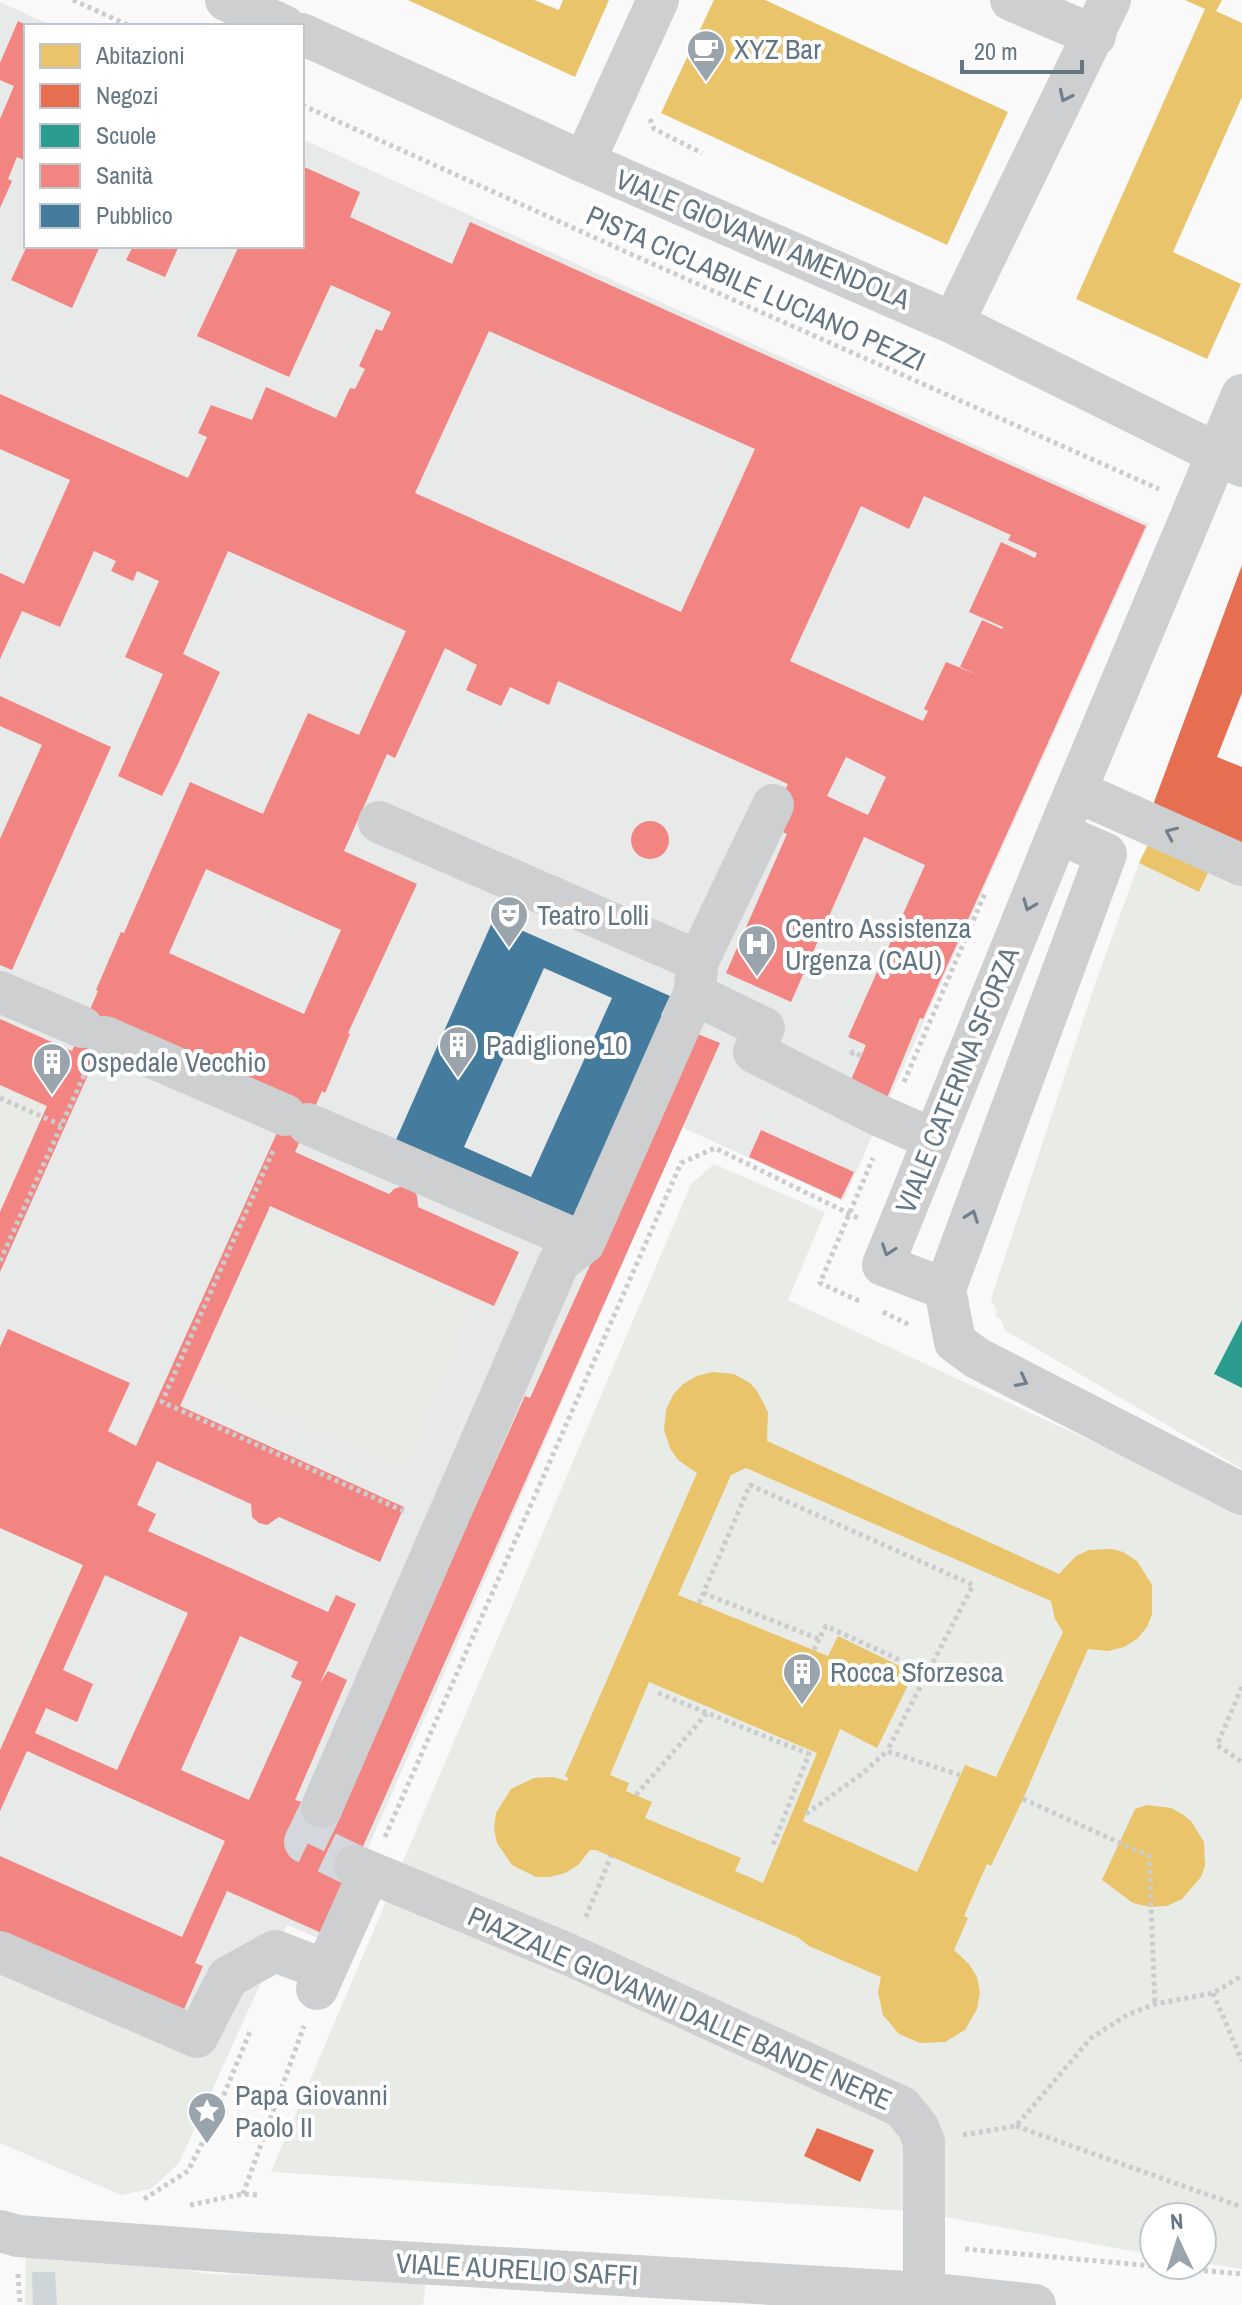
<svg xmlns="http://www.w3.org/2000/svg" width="1242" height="2305" font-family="'Archivo Narrow',sans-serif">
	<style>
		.built { fill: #e8e9e9 }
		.green { fill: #e8ebe6 }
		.water { fill: #ced6d9 }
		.homes { fill: #e9c46a; fill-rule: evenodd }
		.shops { fill: #e76f51 }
		.schools { fill: #2a9d8f }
		.health { fill: #f28482; fill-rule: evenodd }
		.public { fill: #457b9d; fill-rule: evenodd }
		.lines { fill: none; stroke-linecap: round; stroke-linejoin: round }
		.minor-tunnel { stroke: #d4d8dc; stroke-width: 42; stroke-dasharray: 42 21; stroke-linecap: butt }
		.path { stroke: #cbcccd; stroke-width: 5; stroke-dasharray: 4 4; stroke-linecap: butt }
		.minor { stroke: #cecfd0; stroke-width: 42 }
		.oneway { stroke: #707f8b }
		.labels { text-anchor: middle; stroke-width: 8; stroke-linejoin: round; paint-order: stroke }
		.poi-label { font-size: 28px; fill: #657683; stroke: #fff; text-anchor: start }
		.street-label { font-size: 28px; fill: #657683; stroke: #fff }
	</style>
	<rect width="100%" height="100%" fill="#f9f9f9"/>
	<path class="built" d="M0,2L53,26H26V246H302V139L1149,524L843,1201L682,1127L327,1942L287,1925L179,2163L151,2189L121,2195L0,2143Z"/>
	<path class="green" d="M1215,858L1242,871V1320L1215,1374L1242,1388V1469L1006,1331L1000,1319L995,1316L997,1311L991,1299L1093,990L1139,863L1199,892Z
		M0,1087L47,1106L0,1211Z
		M714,1164L825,1212L788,1300L1242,1511V2269L1202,2263V2217H1154V2255L911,2211L271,2172L691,1184Z
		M268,1211L472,1300L406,1468L194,1377Z
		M0,1528L83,1565L0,1750Z
		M0,1955L226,2054L178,2162L150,2187L123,2193L0,2139Z
		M26,2243L210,2274L426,2280L423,2305H25Z"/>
	<path class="water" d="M32,2272H55L57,2305H33Z"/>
	<path class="homes" d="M408,0H534L559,10L563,0H609L575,77Z
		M714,0H765L1008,112L947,245L661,113Z
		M1185,0H1222L1216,11L1242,23V97L1173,252L1241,284L1207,359L1076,299L1205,9Z
		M1155,830L1215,858L1199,892L1139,863Z
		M713,1372L734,1374L750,1383L757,1391L768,1412L767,1441L1059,1574L1076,1556L1089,1550L1112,1549L1123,1552L1137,1561L1152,1585V1614L1147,1627L1137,1639L1124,1647L1108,1651L1088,1649L1023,1799L991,1866L987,1864L964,1916L968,1918L954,1950L969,1964L977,1977L980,1992L977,2009L965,2030L945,2042L920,2043L899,2034L883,2015L878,1992L881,1977L809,1946L799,1938L596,1850H590L578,1865L565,1873L550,1877H536L512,1865L497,1843L494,1829L496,1813L511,1789L534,1778L553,1777L567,1781L568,1778L565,1776L697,1473L678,1460L670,1448L664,1430L666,1410L673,1395L683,1384L697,1376ZM746,1468L1051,1601L1055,1619L1063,1632L996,1777L965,1765L917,1872L803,1821L840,1729L877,1748L914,1673L838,1636L828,1656L678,1595L731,1475ZM649,1682L817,1753L763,1883L735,1871L741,1858L645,1818L652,1802L626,1791L629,1783L610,1775Z
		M1147,1805L1171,1808L1182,1814L1191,1821L1204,1842L1205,1866L1201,1877L1182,1899L1167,1906L1150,1907L1133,1903L1102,1880L1135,1809Z"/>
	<path class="shops" d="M1242,565V693L1217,757L1242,767V854L1150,813Z
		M817,2128L874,2150L860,2182L804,2156Z"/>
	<path class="schools" d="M1242,1320V1388L1214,1374Z"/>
	<path class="health" d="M18,21L26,25V161L17,157L8,179L12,181L0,208V119L14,86L0,80V63Z
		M302,166L360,192L350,217L452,264L470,222L1146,526L923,1019L920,1018L884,1105L848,1087L866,1045L848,1037L925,865L864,837L791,1002L726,973L787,834L774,828L780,800L788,784L558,681L549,705L510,687L501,706L466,690L477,665L445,648L395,758L387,754L344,851L417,884L348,1033L350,1034L325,1093L322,1091L295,1152L389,1194L394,1189L403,1186L413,1189L417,1196L418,1207L519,1252L494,1306L270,1206L268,1211L180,1406L404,1507L380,1562L279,1517L267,1525L259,1523L252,1517L251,1504L157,1461L137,1505L156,1514L148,1531L328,1612L336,1595L356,1604L320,1683L328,1671L347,1680L295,1800L338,1813L525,1396L530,1398L695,1033L720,1043L324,1934L227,1891L195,1963L203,1966L178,2023L0,1944V1856L182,1937L225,1841L27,1751L0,1811V1750L83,1565L0,1528V1347L8,1329L130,1383L108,1431L136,1446L285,1115L113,1019L0,1272V1212L47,1106L0,1085V1019L72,1051L98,991L96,990L121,932L124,933L190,782L263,814L308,713L359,735L406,631L228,551L183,654L220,672L178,764L162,796L118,776L163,674L125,657L159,581L137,571L133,581L111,571L116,561L94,551L60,627L22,611L0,659V573L24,584L70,480L0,449V394L188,478L207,437L198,433L211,405L252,420L266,387L336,418L350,388L355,389L365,369L359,366L376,329L382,331L391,312L331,285L289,377L197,336L239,246H302ZM489,331L755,449L681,612L415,493ZM924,496L1011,535L1008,540L1037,553L1035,558L1001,542L969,612L1003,627L1002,629L982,620L960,667L980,676L946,662L924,709L928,711L923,721L790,661L861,506L909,529ZM846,757L886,777L868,815L827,796ZM206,869L341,930L304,1014L169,953ZM105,1575L188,1613L117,1770L35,1733L46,1708L77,1722L93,1684L63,1670ZM240,1636L298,1662L291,1677L302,1682L249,1800L181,1770Z
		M27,246H100L72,308L11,280Z
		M133,246H179L165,277L126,260Z
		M0,696L111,747L12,970L0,965V839L42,745L0,726Z
		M631 840a19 19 0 1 1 38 0a19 19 0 1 1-38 0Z
		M761,1130L854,1172L841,1199L749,1157Z"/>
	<path class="public" d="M494,918L670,996L661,1015L663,1016L572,1221L395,1142ZM544,968L612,998L531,1177L464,1147Z"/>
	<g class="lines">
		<path class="minor-tunnel" d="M322,1807L305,1842L355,1866"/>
		<path class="path" d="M73,0L130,26
			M302,105L655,265L1159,489
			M650,119L654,129L702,153
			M851,1055L853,1052L861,1056
			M904,1082L985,893
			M0,1098L61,1125
			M273,1151L162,1402L408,1513
			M0,1261L85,1073
			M859,1301L820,1283L873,1158
			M883,1312L910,1325
			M703,1593L819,1639L826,1626L928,1673
			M699,1603L750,1485L973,1585L887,1751
			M814,1650L819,1639
			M1242,1687L1217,1745L1242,1762
			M658,1693L809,1754L773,1845
			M636,1795L708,1712
			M1023,1799L1149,1856L1155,2004
			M806,1814L863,1773L887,1751L960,1775
			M385,1837L681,1163L715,1148L860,1219
			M586,1917L611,1856
			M1213,1993L1242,2061
			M1016,2126L1242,2207
			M963,2135L1016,2126L1091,2038L1127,2015L1155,2004L1213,1993L1242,1976
			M243,2194L304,2026
			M144,2199L188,2171L213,2121L251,2029
			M190,2205L243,2194L258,2195
			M965,2249L1242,2274
			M18,2274L20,2305"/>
		<path class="minor" d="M226,0L284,26
			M1011,0L1095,36
			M302,34L584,162L953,323L1242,466
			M584,162L658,0
			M953,323L1110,0
			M1242,395L1058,833L883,1265L945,1289L955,1342L977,1358L1242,1494
			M1076,791L1242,865
			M379,822L698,961L694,994
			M698,961L773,805
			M0,992L82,1027
			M105,1037L285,1115
			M308,1124L584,1243
			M945,1289L1106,854L1058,833
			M322,1807L559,1262L584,1243L694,994L764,1028L754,1052L878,1115L933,1139
			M355,1866L570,1955L902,2107L918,2127L924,2142V2293
			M0,1952L197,2037L228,1977L275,1951L325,1970
			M317,1989L369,1873
			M0,2231L18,2236L248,2253L924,2293L1035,2305"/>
	</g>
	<defs><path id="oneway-chevron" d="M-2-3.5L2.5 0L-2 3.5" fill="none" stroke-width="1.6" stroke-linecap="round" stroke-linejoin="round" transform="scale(2)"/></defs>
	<g class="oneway">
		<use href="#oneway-chevron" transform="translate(1065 96) rotate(116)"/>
		<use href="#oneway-chevron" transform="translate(1171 833) rotate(-156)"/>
		<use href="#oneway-chevron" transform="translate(1029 905) rotate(112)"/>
		<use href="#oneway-chevron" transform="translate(972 1216) rotate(-70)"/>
		<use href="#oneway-chevron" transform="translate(888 1250) rotate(109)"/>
		<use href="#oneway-chevron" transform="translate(1022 1381) rotate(27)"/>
	</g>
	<defs>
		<g id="cafe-pin" transform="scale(2)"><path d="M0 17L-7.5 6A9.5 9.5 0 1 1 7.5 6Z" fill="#99a4ac" stroke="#fff"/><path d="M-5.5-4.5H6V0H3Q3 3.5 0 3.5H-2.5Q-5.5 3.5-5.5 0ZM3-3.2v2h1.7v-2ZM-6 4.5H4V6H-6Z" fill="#fff"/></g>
		<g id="theatre-pin" transform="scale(2)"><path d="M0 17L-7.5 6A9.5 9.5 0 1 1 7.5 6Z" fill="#99a4ac" stroke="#fff"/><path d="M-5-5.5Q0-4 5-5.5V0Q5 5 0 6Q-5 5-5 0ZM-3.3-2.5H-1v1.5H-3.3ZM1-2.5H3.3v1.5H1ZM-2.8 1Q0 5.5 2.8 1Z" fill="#fff"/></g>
		<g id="hospital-pin" transform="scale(2)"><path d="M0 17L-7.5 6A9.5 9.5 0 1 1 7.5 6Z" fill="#99a4ac" stroke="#fff"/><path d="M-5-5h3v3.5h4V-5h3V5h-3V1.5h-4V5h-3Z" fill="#fff"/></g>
		<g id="building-pin" transform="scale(2)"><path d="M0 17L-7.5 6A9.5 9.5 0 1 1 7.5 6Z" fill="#99a4ac" stroke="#fff"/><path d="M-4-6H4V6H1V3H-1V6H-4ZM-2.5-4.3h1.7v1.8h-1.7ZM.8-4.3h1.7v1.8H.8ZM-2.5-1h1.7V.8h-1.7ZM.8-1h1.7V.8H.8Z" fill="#fff"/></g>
		<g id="sight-pin" transform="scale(2)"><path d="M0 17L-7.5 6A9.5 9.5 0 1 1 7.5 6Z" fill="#99a4ac" stroke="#fff"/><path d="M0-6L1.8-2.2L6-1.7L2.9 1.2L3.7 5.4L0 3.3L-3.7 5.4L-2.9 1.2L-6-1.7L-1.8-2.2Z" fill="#fff"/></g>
	</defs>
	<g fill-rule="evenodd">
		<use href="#cafe-pin" x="706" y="49"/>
		<use href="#theatre-pin" x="509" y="915"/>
		<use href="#hospital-pin" x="757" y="944"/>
		<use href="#building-pin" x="458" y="1045"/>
		<use href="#building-pin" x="52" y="1062"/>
		<use href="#building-pin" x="802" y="1672"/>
		<use href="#sight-pin" x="207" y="2111"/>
	</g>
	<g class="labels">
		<g class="poi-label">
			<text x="734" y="59">XYZ Bar</text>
			<text x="537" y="925">Teatro Lolli</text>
			<text x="785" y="938">Centro Assistenza<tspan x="785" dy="32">Urgenza (CAU)</tspan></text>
			<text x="486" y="1055">Padiglione 10</text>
			<text x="80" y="1072">Ospedale Vecchio</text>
			<text x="830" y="1682">Rocca Sforzesca</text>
			<text x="235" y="2105">Papa Giovanni<tspan x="235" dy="32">Paolo II</tspan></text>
		</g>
		<g class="street-label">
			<text transform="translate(763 239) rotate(23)" y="10">VIALE GIOVANNI AMENDOLA</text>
			<text transform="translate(756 288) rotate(24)" y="10">PISTA CICLABILE LUCIANO PEZZI</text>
			<text transform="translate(957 1080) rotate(-68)" y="10">VIALE CATERINA SFORZA</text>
			<text transform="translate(680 2008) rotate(24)" y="10">PIAZZALE GIOVANNI DALLE BANDE NERE</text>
			<text transform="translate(517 2269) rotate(3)" y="10">VIALE AURELIO SAFFI</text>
		</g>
	</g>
	<rect x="24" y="24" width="280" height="224" fill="#ffffff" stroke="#c1c8cd" stroke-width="2"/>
	<rect x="40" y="44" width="40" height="24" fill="#e9c46a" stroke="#c1c8cd" stroke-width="2"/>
	<text x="96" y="64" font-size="24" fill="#657683">Abitazioni</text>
	<rect x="40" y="84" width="40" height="24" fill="#e76f51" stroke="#c1c8cd" stroke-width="2"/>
	<text x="96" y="104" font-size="24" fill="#657683">Negozi</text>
	<rect x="40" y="124" width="40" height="24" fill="#2a9d8f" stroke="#c1c8cd" stroke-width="2"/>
	<text x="96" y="144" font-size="24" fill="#657683">Scuole</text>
	<rect x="40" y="164" width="40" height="24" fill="#f28482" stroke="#c1c8cd" stroke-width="2"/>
	<text x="96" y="184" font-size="24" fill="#657683">Sanità</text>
	<rect x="40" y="204" width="40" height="24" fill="#457b9d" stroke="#c1c8cd" stroke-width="2"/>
	<text x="96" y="224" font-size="24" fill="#657683">Pubblico</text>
	<g transform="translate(1178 2241) rotate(356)"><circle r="38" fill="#ffffff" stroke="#c1c8cd" stroke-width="2"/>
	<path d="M0-6L14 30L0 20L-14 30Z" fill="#99a4ac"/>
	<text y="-12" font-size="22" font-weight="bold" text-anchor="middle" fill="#657683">N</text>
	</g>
	<path d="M962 60v12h120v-12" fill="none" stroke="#657683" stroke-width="4"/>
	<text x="974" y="60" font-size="24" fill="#657683" stroke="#ffffff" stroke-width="6" paint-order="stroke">20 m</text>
</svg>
